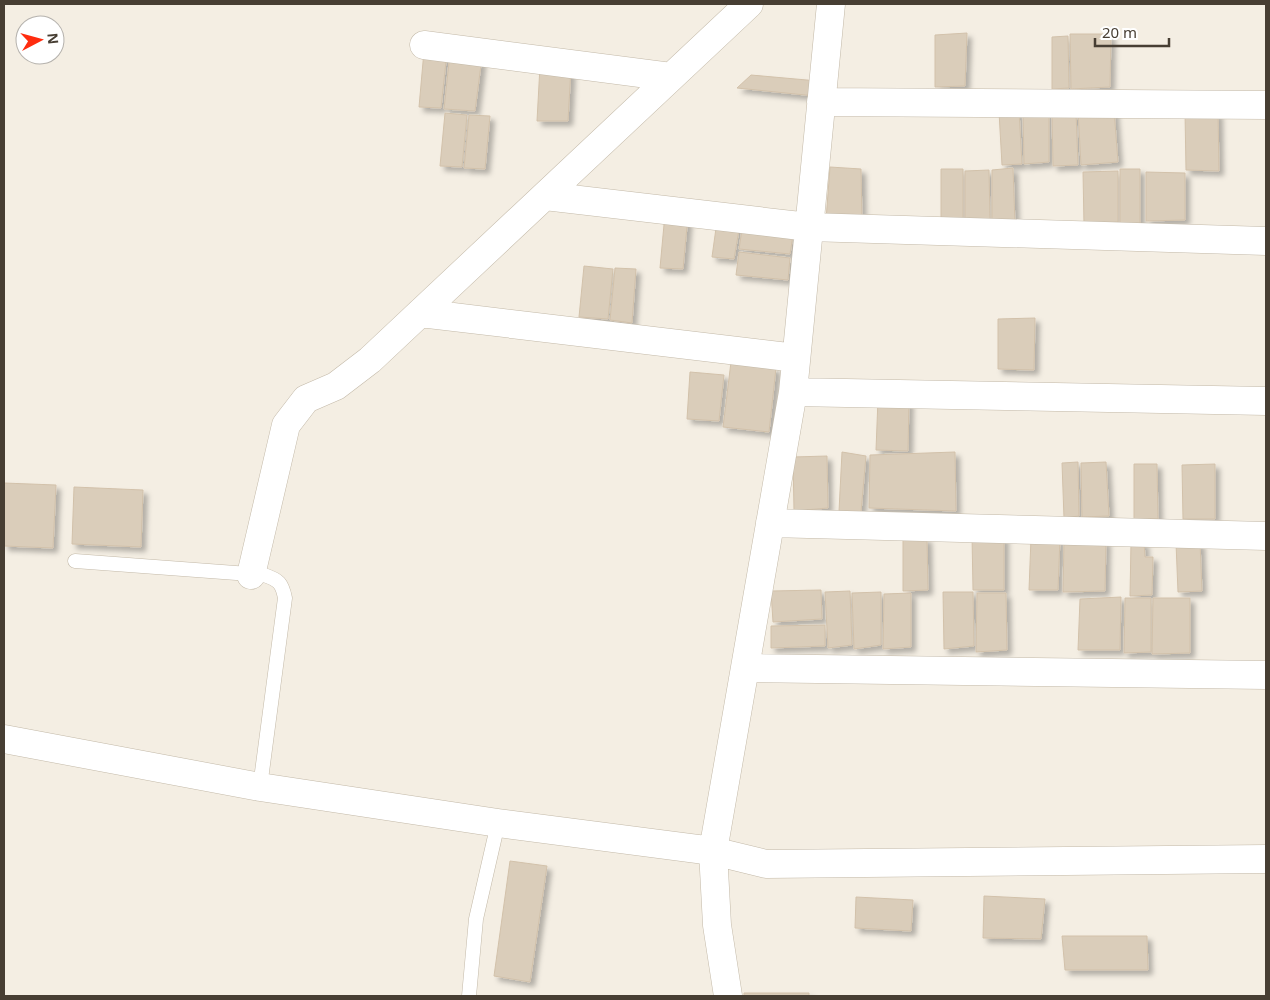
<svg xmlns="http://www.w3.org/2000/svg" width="1270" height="1000" font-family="'Noto Sans',sans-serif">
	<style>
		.building { fill: #dacdba; stroke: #d2c1aa; filter: url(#shadow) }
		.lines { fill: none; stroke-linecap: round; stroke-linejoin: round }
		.lane-casing { stroke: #c3b9a8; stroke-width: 15 }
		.street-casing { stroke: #c3b9a8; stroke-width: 29 }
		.lane { stroke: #fff; stroke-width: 14 }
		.street { stroke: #fff; stroke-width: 28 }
	</style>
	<defs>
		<filter id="shadow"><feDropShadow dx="4.5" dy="4.5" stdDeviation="2.5" flood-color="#0004"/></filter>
	</defs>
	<rect width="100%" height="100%" fill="#f4eee3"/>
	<path class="building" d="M967,33L965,86L935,87V35Z
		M1070,34H1111L1110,87L1071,89Z
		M1068,36L1069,88L1052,89V37Z
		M424,51L447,52L441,108L419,107Z
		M450,53L482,57L475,111L444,109Z
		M540,66L571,68L568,121H537Z
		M751,75L818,81L815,96L737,88Z
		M1049,110V162L1024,164L1023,111Z
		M1114,110L1118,162L1081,165L1078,111Z
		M1019,111L1022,164L1002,165L999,112Z
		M1076,112L1078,165L1053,166L1052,113Z
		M1218,112L1219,171L1186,170L1185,113Z
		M445,113L467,115L462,167L440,166Z
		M469,115L490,116L485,169L464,168Z
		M830,167L861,169L862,222L826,220Z
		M1013,168L1015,224L992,225V170Z
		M941,169H963V220L941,221Z
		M1120,169H1140V224H1120Z
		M989,170L990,221L965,223V171Z
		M1118,171V222L1084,225L1083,172Z
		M1146,172L1185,173V220L1146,221Z
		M665,214L688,216L683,269L660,268Z
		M717,221L740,224L734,259L712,257Z
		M743,223L794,229L790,254L739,249Z
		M739,252L790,258L788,280L736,275Z
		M584,266L613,269L608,319L579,317Z
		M615,268L636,269L632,323L610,320Z
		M1035,318L1034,370L998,369V319Z
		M731,362L776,368L769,432L723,427Z
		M690,372L724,375L719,421L687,419Z
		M878,399H909L908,451L876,450Z
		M842,452L866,456L861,512L839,511Z
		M955,452L956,511L869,508L870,455Z
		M827,456L828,508L794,511L793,457Z
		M1078,462L1079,516L1064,518L1062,463Z
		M1106,462L1109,516L1082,517L1081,463Z
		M1134,464H1157L1158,519H1134Z
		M1215,464V519H1183L1182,465Z
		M4,483L56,485L53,548L4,546Z
		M74,487L143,490L141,547L72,544Z
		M972,536H1004V590H973Z
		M903,538H927L928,590L903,591Z
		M1031,538H1060L1058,590H1029Z
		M1064,540H1106L1105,591L1063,592Z
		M1131,542H1144L1145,557H1153L1152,595L1130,596Z
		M1200,542L1202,591L1178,592L1176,543Z
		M821,590L822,619L773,622L771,591Z
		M850,591L852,645L828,648L825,592Z
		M881,592V645L854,649L852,593Z
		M943,592H973L974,646L944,649Z
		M911,593V647L883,649L884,594Z
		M977,593H1006L1007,650L976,652Z
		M1121,597L1120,650H1078L1080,599Z
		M1125,598H1151V652L1124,653Z
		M1153,598H1190V653L1152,654Z
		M825,625V646L771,648V626Z
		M510,861L547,866L530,982L494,976Z
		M984,896L1045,899L1041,939L983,938Z
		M856,897L913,900L911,931L855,928Z
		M1062,936H1147L1148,970H1065Z
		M744,993H809V996H744Z"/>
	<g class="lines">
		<g class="lane-casing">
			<path id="lane" d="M75,561L264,575C279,580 282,583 285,598L260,787
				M469,996L476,919L498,823"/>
		</g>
		<g class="street-casing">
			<path id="street" d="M424,45L671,77
				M821,102L1266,105
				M545,196L809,227L1266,241
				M420,313L796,358
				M793,392L1266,401
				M770,523L1266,536
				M251,575L286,425L306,399L336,386L370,360L749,4
				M745,668L1266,675
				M4,739L260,787L498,823L713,851L793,392L831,4
				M728,996L717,925L713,851L766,864L1266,859"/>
		</g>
		<use href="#lane" class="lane"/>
		<use href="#street" class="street"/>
	</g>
	<rect width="1270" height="1000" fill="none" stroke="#473e33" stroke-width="10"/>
	<g transform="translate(40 40) rotate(84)"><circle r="24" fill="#ffffff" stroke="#b5b2ad"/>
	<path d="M0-4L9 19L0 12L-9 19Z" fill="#ff2c0f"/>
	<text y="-8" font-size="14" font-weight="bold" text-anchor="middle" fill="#473e33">N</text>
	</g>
	<path d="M1095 38v8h74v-8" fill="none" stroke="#473e33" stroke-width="2.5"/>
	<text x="1102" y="38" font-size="15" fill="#473e33" stroke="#ffffff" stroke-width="4" paint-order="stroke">20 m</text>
</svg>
